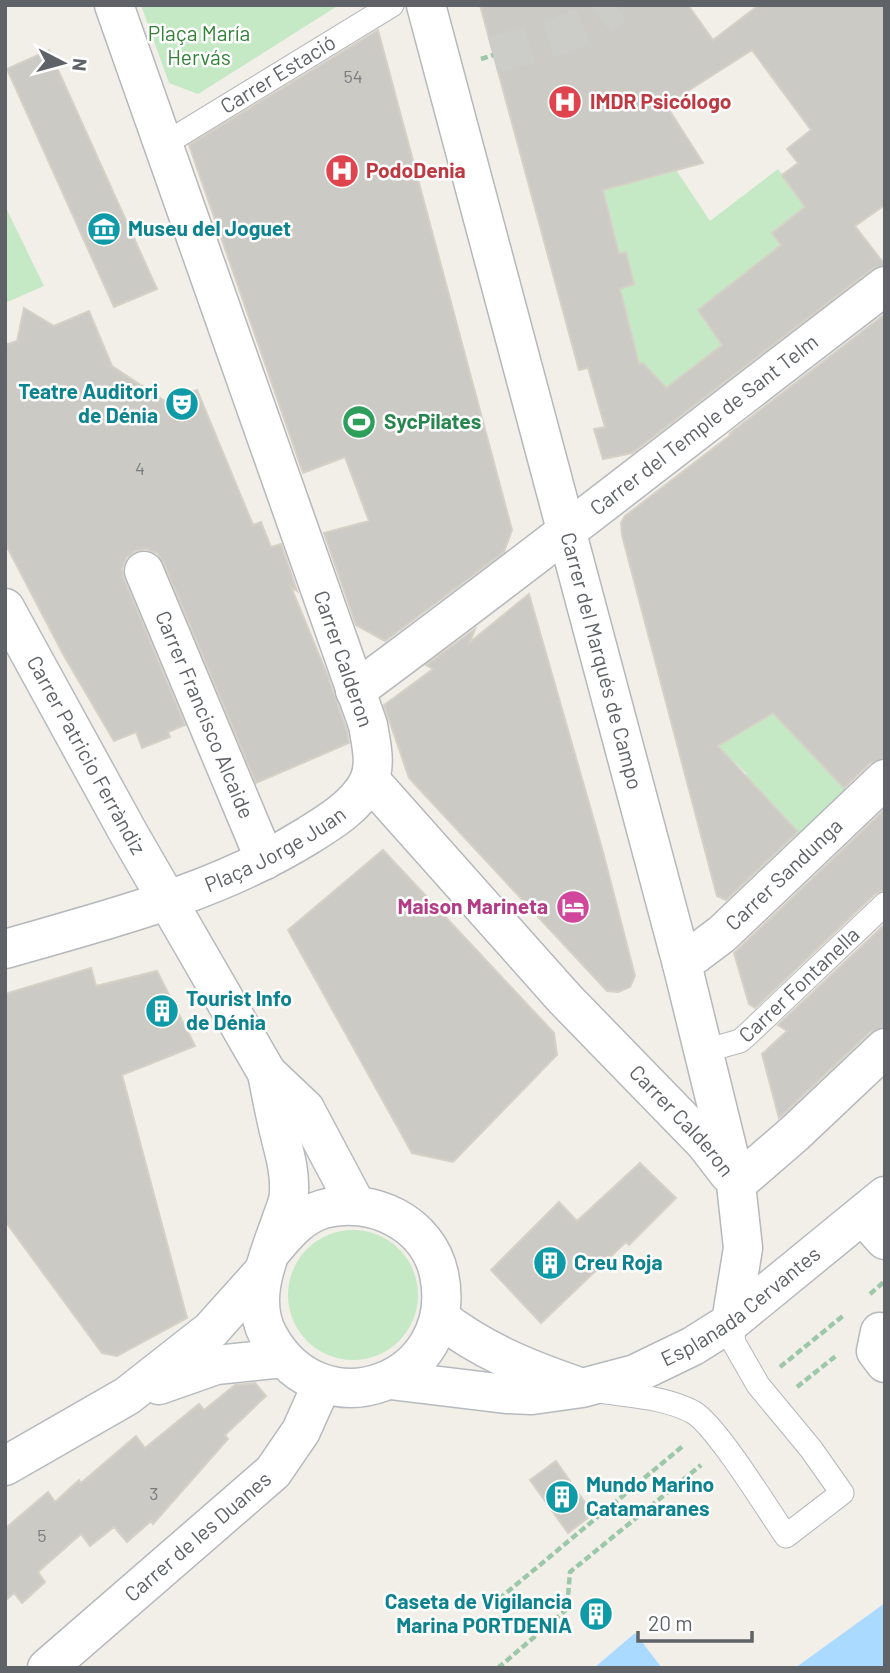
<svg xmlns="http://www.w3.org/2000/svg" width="890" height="1673" font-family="Barlow,sans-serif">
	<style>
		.green { fill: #c5e8c5 }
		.water { fill: #aadaff }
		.building { fill: #cccac5; stroke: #d6d1c6; stroke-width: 2; fill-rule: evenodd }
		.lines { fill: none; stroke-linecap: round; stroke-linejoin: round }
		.street-tunnel { stroke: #ccccc8; stroke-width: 38; stroke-dasharray: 38 19; stroke-linecap: butt }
		.lane-casing { stroke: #b5b8bc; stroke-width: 25 }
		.street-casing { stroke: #b5b8bc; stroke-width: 41 }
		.secondary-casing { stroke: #b6babf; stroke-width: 41 }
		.path { stroke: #9cc7a9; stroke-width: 4.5; stroke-dasharray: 7 3.5; stroke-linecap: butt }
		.lane { stroke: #fff; stroke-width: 23 }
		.street { stroke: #fff; stroke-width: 38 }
		.secondary { stroke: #fff; stroke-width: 38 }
		.labels { text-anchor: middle; stroke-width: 5; stroke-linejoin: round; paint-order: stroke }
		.number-label { font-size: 18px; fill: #7a7d7f }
		.park-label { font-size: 21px; fill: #348238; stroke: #fff }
		.street-label { font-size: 21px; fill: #5f6368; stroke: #fff }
		.health-label { font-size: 21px; font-weight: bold; fill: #be3a42; stroke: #fff; text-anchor: start }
		.culture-label { font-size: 21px; font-weight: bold; fill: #0d838f; stroke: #fff; text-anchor: start }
		.leisure-label { font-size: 21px; font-weight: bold; fill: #27864d; stroke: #fff; text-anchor: start }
		.hotel-label { font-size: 21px; font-weight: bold; fill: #b23c85; stroke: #fff; text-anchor: end }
	</style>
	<rect width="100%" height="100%" fill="#f1efe8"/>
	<path class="green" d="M141,5H339L198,94L169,83Z
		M778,169L808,210L817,242L794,216L772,232L781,245L698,310L707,325L714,321L734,370L716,349L666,388L657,378L645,390L620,289L634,284L626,253L610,257L603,190L676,170L710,221Z
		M5,206L44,286L5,303Z
		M773,713L846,791L800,834L764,794L747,808L729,790L747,774L718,746Z
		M288 1295a65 65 0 1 1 130 0a65 65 0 1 1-130 0Z"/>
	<path class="water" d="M885,1603V1668H795Z
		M635,1633L662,1668H594Z"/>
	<path class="building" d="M480,5H688L713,40L759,5H885V205L855,226L885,265L872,269L632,453L603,459L594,429L605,427L588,368L579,370ZM752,50L811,130L787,149L798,163L782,175L805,207L772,233L781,245L698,310L722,345L666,388L643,363L639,364L620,289L634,284L626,252L619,254L603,190L703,163L666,105Z
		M378,30L512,530L504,552L385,641L356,625L324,533L369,521L345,457L303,473L189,145Z
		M49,50L157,289L114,307L7,69Z
		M24,308L54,326L89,311L112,366L165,401L197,390L253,525L261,522L271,547L281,544L297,591L291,587L327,674L347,731L349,743L256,783L164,563L157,553L146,549L135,551L126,558L122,569L124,579L185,725L168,732L170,737L142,748L136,732L114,741L63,654L5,543V345L17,341Z
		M885,314V758L870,763L844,788L773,713L718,746L798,832L726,900L717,896L622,535L621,523L625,516L733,433L729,434Z
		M529,594L603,852L635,976L630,987L618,992L607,991L409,778L384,705L433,669L426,665L475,629L470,642Z
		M885,809V890L875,894L755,1008L749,1004L734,953Z
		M383,850L554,1033L557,1055L453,1162L412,1153L288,930Z
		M885,924V1027L870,1032L779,1118L762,1054L787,1031L778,1025Z
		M91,968L96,986L157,971L195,1046L122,1075L187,1318L117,1356L102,1353L5,1221V994Z
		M640,1163L676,1198L629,1245L626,1242L541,1323L491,1270L559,1202L577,1221Z
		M255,1383L266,1396L225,1435L228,1439L153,1524L151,1521L127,1542L114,1527L90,1546L81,1534L38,1572L45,1582L22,1603L14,1593L5,1601V1524L7,1527L48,1492L55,1502L79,1480L81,1483L136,1436L145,1448L199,1404L204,1410L235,1385Z
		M556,1461L593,1514L568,1533L530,1480Z"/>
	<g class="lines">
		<path class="street-tunnel" d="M493,55L559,36L588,24L615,5"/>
		<g class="lane-casing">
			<g id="lane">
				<path id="s1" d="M163,145L392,5"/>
				<path id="s2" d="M704,1051L740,1041L749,1033L885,904"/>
				<path d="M599,1391C630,1396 665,1397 693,1412C716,1425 768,1510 786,1536L842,1493L811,1449L758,1385L734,1343L731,1322"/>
			</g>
		</g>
		<g class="street-casing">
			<g id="street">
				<path id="s3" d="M426,5L682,964L736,1184L743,1248L731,1322"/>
				<path id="s4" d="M144,571L265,860"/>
				<path id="s5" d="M355,691C534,559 708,421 885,286"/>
				<path id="s6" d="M370,780L565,999L705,1143L729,1174"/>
				<path id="s7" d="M5,949C109,919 216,893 309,835C330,822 356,806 368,783C377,765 371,744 368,725L114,5"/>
				<path id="s8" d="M682,964L722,934L885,779"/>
				<path d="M736,1184L794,1134L885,1048"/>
				<path d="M876,1230L885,1240"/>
				<path d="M880,1332L876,1351L885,1363"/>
				<path id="s9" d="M47,1668L273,1472L301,1431L322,1384"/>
			</g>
		</g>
		<g class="secondary-casing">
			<g id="secondary">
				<path id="s10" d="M5,608L129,834L267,1073L305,1109L356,1205"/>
				<path d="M267,1073C271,1094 275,1115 280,1135C285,1155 290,1172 289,1192C289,1201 285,1210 282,1218C270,1254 248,1297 268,1335C322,1435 461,1381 439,1274C428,1223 372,1196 323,1209C300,1216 285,1235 271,1252"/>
				<path d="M440,1318C481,1350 525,1368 574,1385"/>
				<path id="s11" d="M390,1380L506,1394L532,1395L582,1388L635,1374L693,1346L731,1322L885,1196"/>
				<path d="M159,1385L216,1365L283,1358"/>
				<path d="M5,1466L127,1396L211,1330L263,1272"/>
			</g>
		</g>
		<path class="path" d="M481,59L493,55
			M870,1294L885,1281
			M780,1367L844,1315
			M797,1387L837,1355
			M499,1599L684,1445
			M498,1668L567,1609L570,1572L701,1465"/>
		<use href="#lane" class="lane"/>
		<use href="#street" class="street"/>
		<use href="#secondary" class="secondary"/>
	</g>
	<defs>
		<g id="hospital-disc" transform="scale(1.75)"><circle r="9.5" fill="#e0444e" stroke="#fff"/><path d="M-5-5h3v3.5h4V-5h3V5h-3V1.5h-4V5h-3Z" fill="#fff"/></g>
		<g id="museum-disc" transform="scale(1.75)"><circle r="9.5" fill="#0f9aa8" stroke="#fff"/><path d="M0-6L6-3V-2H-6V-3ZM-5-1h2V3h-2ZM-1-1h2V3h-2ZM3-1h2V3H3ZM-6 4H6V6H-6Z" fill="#fff"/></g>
		<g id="theatre-disc" transform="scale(1.75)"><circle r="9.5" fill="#0f9aa8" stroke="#fff"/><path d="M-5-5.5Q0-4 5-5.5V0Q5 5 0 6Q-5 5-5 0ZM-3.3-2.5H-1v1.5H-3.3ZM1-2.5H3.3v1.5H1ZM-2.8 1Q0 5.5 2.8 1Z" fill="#fff"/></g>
		<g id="stadium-disc" transform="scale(1.75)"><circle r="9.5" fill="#2e9e5b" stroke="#fff"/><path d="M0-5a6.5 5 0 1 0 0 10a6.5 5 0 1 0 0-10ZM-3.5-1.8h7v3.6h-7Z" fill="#fff"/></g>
		<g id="hotel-disc" transform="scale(1.75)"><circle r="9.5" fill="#d1479c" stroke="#fff"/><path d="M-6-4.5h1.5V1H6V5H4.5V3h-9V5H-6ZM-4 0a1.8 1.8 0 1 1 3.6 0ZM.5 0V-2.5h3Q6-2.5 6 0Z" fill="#fff"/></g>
		<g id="building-disc" transform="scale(1.75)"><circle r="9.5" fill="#0f9aa8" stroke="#fff"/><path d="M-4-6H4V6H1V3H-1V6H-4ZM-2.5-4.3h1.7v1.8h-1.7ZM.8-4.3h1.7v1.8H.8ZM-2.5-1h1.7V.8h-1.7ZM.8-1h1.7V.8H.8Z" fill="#fff"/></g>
	</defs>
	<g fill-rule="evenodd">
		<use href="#hospital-disc" x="565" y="102"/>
		<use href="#hospital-disc" x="342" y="171"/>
		<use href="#museum-disc" x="104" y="229"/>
		<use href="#theatre-disc" x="182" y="404"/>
		<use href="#stadium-disc" x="359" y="422"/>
		<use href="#hotel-disc" x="573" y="907"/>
		<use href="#building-disc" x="162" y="1011"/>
		<use href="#building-disc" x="550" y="1263"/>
		<use href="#building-disc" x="562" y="1497"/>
		<use href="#building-disc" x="596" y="1614"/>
	</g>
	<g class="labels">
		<g class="number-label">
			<text x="353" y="83">54</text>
			<text x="140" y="475">4</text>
			<text x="154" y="1500">3</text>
			<text x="42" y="1542">5</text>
		</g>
		<g class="park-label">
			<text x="199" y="41">Plaça María<tspan x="199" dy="24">Hervás</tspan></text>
		</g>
		<g class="street-label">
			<text dy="7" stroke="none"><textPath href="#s1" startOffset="135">Carrer Estació</textPath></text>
			<text dy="7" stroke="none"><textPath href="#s5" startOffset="439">Carrer del Temple de Sant Telm</textPath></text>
			<text transform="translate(343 659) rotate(71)" y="7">Carrer Calderon</text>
			<text dy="7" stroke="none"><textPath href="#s3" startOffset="679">Carrer del Marqués de Campo</textPath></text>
			<text dy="7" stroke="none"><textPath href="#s4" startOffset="156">Carrer Francisco Alcaide</textPath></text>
			<text dy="7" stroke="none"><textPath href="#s10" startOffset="168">Carrer Patricio Ferràndiz</textPath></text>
			<text dy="7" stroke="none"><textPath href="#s7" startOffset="289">Plaça Jorge Juan</textPath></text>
			<text dy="7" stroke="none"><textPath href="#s8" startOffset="136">Carrer Sandunga</textPath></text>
			<text dy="7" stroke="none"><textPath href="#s2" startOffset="119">Carrer Fontanella</textPath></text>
			<text dy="7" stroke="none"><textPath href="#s6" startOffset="462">Carrer Calderon</textPath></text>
			<text dy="7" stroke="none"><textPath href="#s11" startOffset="374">Esplanada Cervantes</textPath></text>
			<text dy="7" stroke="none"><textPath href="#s9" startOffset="200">Carrer de les Duanes</textPath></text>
		</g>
		<g class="health-label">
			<text x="590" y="109">IMDR Psicólogo</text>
			<text x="366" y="178">PodoDenia</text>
		</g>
		<g class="culture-label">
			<text x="128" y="236">Museu del Joguet</text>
			<text x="158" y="399" text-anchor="end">Teatre Auditori<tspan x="158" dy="24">de Dénia</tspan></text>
			<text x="186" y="1006">Tourist Info<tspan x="186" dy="24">de Dénia</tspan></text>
			<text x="574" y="1270">Creu Roja</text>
			<text x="586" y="1492">Mundo Marino<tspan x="586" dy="24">Catamaranes</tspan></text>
			<text x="572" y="1609" text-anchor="end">Caseta de Vigilancia<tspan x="572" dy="24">Marina PORTDENIA</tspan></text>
		</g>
		<g class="leisure-label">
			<text x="384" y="429">SycPilates</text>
		</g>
		<g class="hotel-label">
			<text x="548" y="914">Maison Marineta</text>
		</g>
	</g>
	<rect width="890" height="1673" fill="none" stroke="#5f6368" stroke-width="14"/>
	<g transform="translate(63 63) rotate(96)" stroke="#ffffff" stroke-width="5" paint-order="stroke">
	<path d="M0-5L12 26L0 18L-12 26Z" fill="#5f6368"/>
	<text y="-10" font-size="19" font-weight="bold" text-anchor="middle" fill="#5f6368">N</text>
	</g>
	<path d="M638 1631v10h114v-10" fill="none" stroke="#5f6368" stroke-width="3.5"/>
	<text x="648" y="1631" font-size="21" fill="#5f6368" stroke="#ffffff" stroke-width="5" paint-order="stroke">20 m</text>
</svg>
